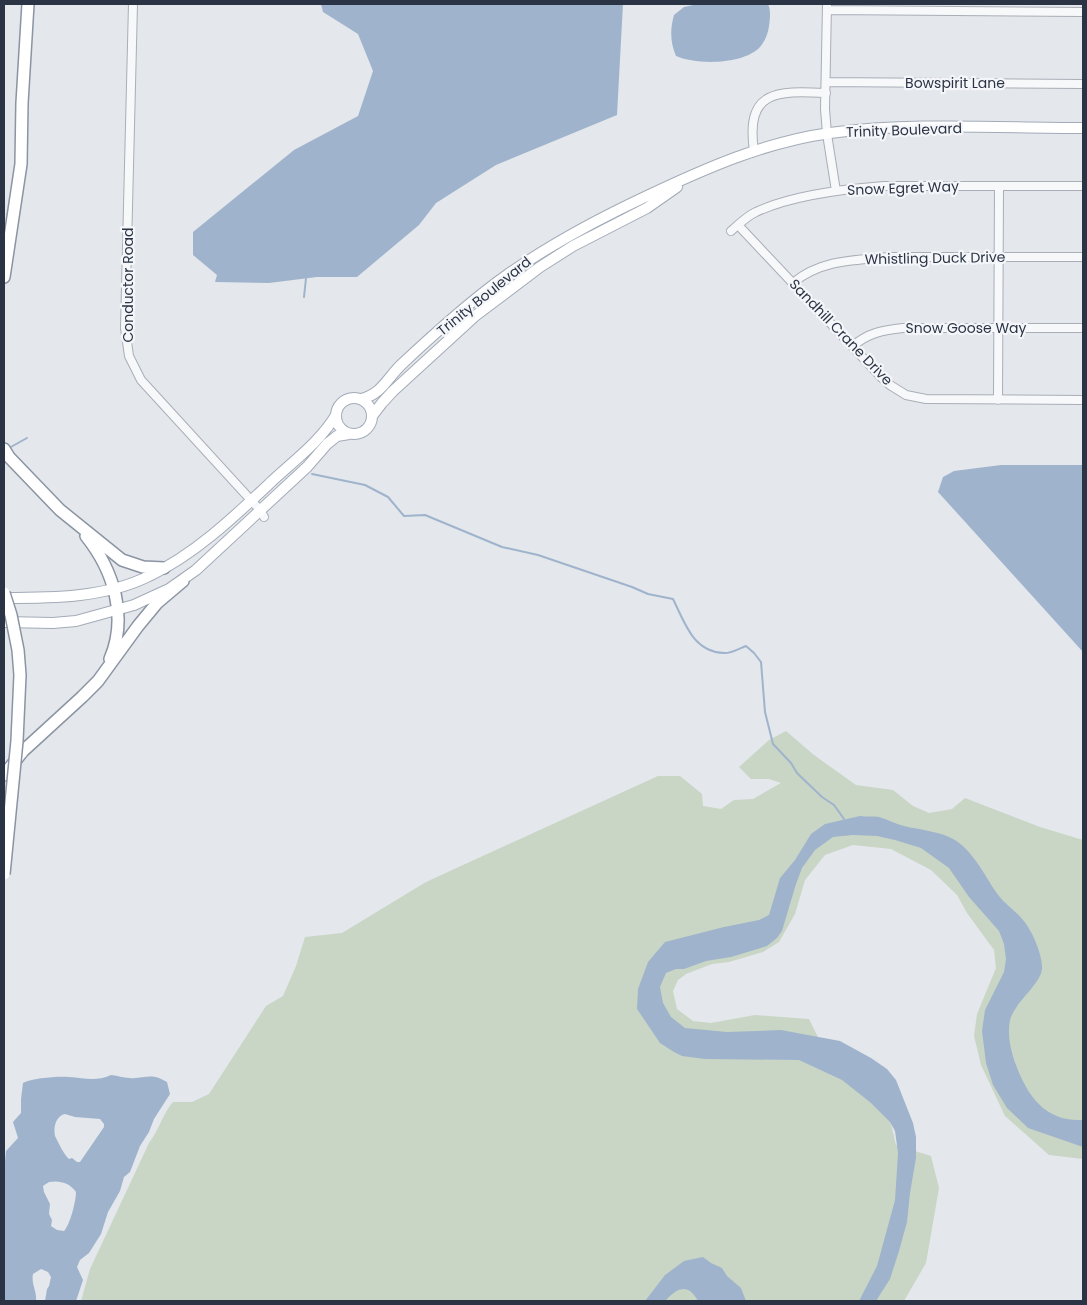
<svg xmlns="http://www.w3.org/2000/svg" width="1087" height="1305" font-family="Poppins,sans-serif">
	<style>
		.green { fill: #c9d6c5 }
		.water { fill: #9fb4cc; fill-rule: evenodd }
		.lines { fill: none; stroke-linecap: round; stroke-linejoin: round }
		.stream { stroke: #9fb4cc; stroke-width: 2 }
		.minor-casing { stroke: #a9aeb7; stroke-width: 10 }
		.major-casing { stroke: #a3abb8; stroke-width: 12 }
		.highway-casing { stroke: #8b94a3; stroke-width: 14 }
		.minor { stroke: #f7f8fa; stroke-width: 8 }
		.major { stroke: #fff; stroke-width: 10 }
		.highway { stroke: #fff; stroke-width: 11 }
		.highway-bridge-casing { stroke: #8b94a3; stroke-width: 14; stroke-linecap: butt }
		.highway-bridge { stroke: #fff; stroke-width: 11 }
		.labels { text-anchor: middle; stroke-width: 4.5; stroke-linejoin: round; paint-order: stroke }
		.street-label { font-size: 14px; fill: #2b3445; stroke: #f4f6f9 }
	</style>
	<rect width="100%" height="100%" fill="#e4e7ec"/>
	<path class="green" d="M786,731L814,755L856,785L893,790L913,806L929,813L952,809L965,798L1040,827L1083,840V1159L1049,1155L1005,1116L981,1065L974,1036L977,1014L996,968L994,950L967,913L957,895L931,870L891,849L853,845L825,855L805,880L795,914L779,942L763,952L729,962L712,964L686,974L678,980L673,991L677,1009L693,1021L711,1023L755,1015L809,1019L826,1053L888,1111L896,1145L931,1156L939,1188L926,1263L904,1301H81L90,1269L149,1143C159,1130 163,1113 173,1102H192L209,1094L266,1006L283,996L296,966L305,937L342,933L426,882L658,776H680L702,794L703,806L721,809L734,800L753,799L781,783L769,779H751L739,767L769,740Z"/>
	<path class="water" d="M321,4H623L617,115L496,165L436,203L419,225L357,277H317L269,283L215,282L217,275L193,255V232L294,150L358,116L373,71L358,34L323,12Z
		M698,4H768C771,10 770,19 769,26C768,34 765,41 760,47C743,65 696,65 676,56C670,42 670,29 674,15L684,7Z
		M1001,465H1083V652L938,492L943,477L954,471Z
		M860,816C866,817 873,816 879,817C887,819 895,824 904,826C920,830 940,831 955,840C975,853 985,877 999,896C1006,905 1016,911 1023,920C1032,930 1043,956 1042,969C1040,985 1015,1002 1010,1020C1007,1035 1011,1052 1016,1065C1028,1097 1046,1122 1083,1120V1147L1028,1128L1007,1108L993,1085L986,1063L982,1031L985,1010L1004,972L1006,959L1004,944L999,931L969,897L949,868L921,848L895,840L877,836L853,835L833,837L815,850L802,868L796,884L782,931L777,938L767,946L731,957L706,961L684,969H676L666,973L660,987L663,1003L671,1017L685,1028L727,1032L781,1030L840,1041L871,1058L887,1069L896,1080L913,1123L916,1137V1158L910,1193L907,1222L899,1251L890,1279L876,1301H859L877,1266L895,1200L898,1153L895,1131L890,1122L871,1103L842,1080L799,1060L705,1059L682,1056L674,1052L660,1043L637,1009L638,989L648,962L665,942L724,927L759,920L769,915L780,878L795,860L811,834L825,824Z
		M111,1075C119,1076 128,1079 135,1078C151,1077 152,1074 167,1082L170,1094L154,1119L149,1132L140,1146L130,1172L124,1177L120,1191L108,1212L101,1234L89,1253L80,1260L77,1267L83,1280L76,1301H45L47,1289L49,1286L51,1277L48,1272L41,1269L33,1274C31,1284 37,1291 36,1301H4V1203L5,1199L4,1173L6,1151L18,1138L13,1122L21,1113V1099L23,1083C32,1078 58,1076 69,1077C85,1078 95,1082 111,1075ZM65,1114L75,1117L100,1119L104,1124V1127L80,1162H77L72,1158L69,1159C64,1155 58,1142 55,1136C53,1127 56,1116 65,1114ZM49,1182C60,1180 70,1183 76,1192C76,1201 70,1225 64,1231L57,1230L51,1226L52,1220L49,1214L50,1204L44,1192L43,1186Z
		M703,1257L711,1263L722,1268L727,1276L741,1288L746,1301H698C688,1283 678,1287 665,1301H645L665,1275L684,1261Z"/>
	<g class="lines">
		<path class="stream" d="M304,297L306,278
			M9,448L27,438
			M312,474L365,485L388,497L404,516L425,515L502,547L538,555L632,587L648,594L673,599C685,623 693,652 724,653C730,654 740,648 746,646L754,653L761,662L765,712L773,744L791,763L797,773L822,797L834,805L844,819"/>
		<g class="minor-casing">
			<path id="minor" d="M133,4L125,328L129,356L141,380L260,510L264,517
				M827,4L825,109L827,134L836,191
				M827,10L1083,12
				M826,82L1083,84
				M754,151C745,89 778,91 826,93
				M738,225L882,378L890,385L906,395L926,399L1083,400
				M731,231C739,224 747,216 756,212C792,195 844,189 884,186H1083
				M793,283C820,260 855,260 889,257H1083
				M853,346C868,333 883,330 903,328H1083
				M998,400L999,186"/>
		</g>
		<g class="major-casing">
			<path id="major" d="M336 416a18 18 0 1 1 36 0a18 18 0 1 1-36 0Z
				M361,399C382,394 387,378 402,364C435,333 470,301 507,275C551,244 598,219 647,196C706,168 765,142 830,133C913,122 999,128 1083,128
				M372,416L382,403L393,391L475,316L540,267L573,246L647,208L677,187
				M4,598C52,598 105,598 149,576C194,555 234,517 270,483C292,462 320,442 336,415
				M4,622L53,623L76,621L134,605L169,589L196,570L307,467L327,444L337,436L349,434"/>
		</g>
		<g class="highway-casing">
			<path id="highway" d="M4,277L21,164L22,103L28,4
				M4,449L9,457L60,510L122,560L143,567L164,568
				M86,536C114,571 128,617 110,659
				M4,775L23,751L82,697L98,681L138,626L157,603L183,581"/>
		</g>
		<use href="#minor" class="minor"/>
		<use href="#major" class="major"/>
		<use href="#highway" class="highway"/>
		<g class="highway-bridge-casing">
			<path id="highway-bridge" d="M4,593L11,615L18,650L20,675L17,741L4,874"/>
		</g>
		<use href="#highway-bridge" class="highway-bridge"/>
	</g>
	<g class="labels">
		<g class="street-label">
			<text x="955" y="88">Bowspirit Lane</text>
			<text transform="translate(904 130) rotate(-2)" y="5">Trinity Boulevard</text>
			<text transform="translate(903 188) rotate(-2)" y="5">Snow Egret Way</text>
			<text transform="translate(935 258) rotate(-1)" y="5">Whistling Duck Drive</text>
			<text transform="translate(128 285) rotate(-90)" y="5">Conductor Road</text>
			<text transform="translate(484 296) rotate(-39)" y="5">Trinity Boulevard</text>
			<text x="966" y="333">Snow Goose Way</text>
			<text transform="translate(841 332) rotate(46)" y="5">Sandhill Crane Drive</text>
		</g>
	</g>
	<rect width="1087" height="1305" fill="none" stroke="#2b3445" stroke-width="10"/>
</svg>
